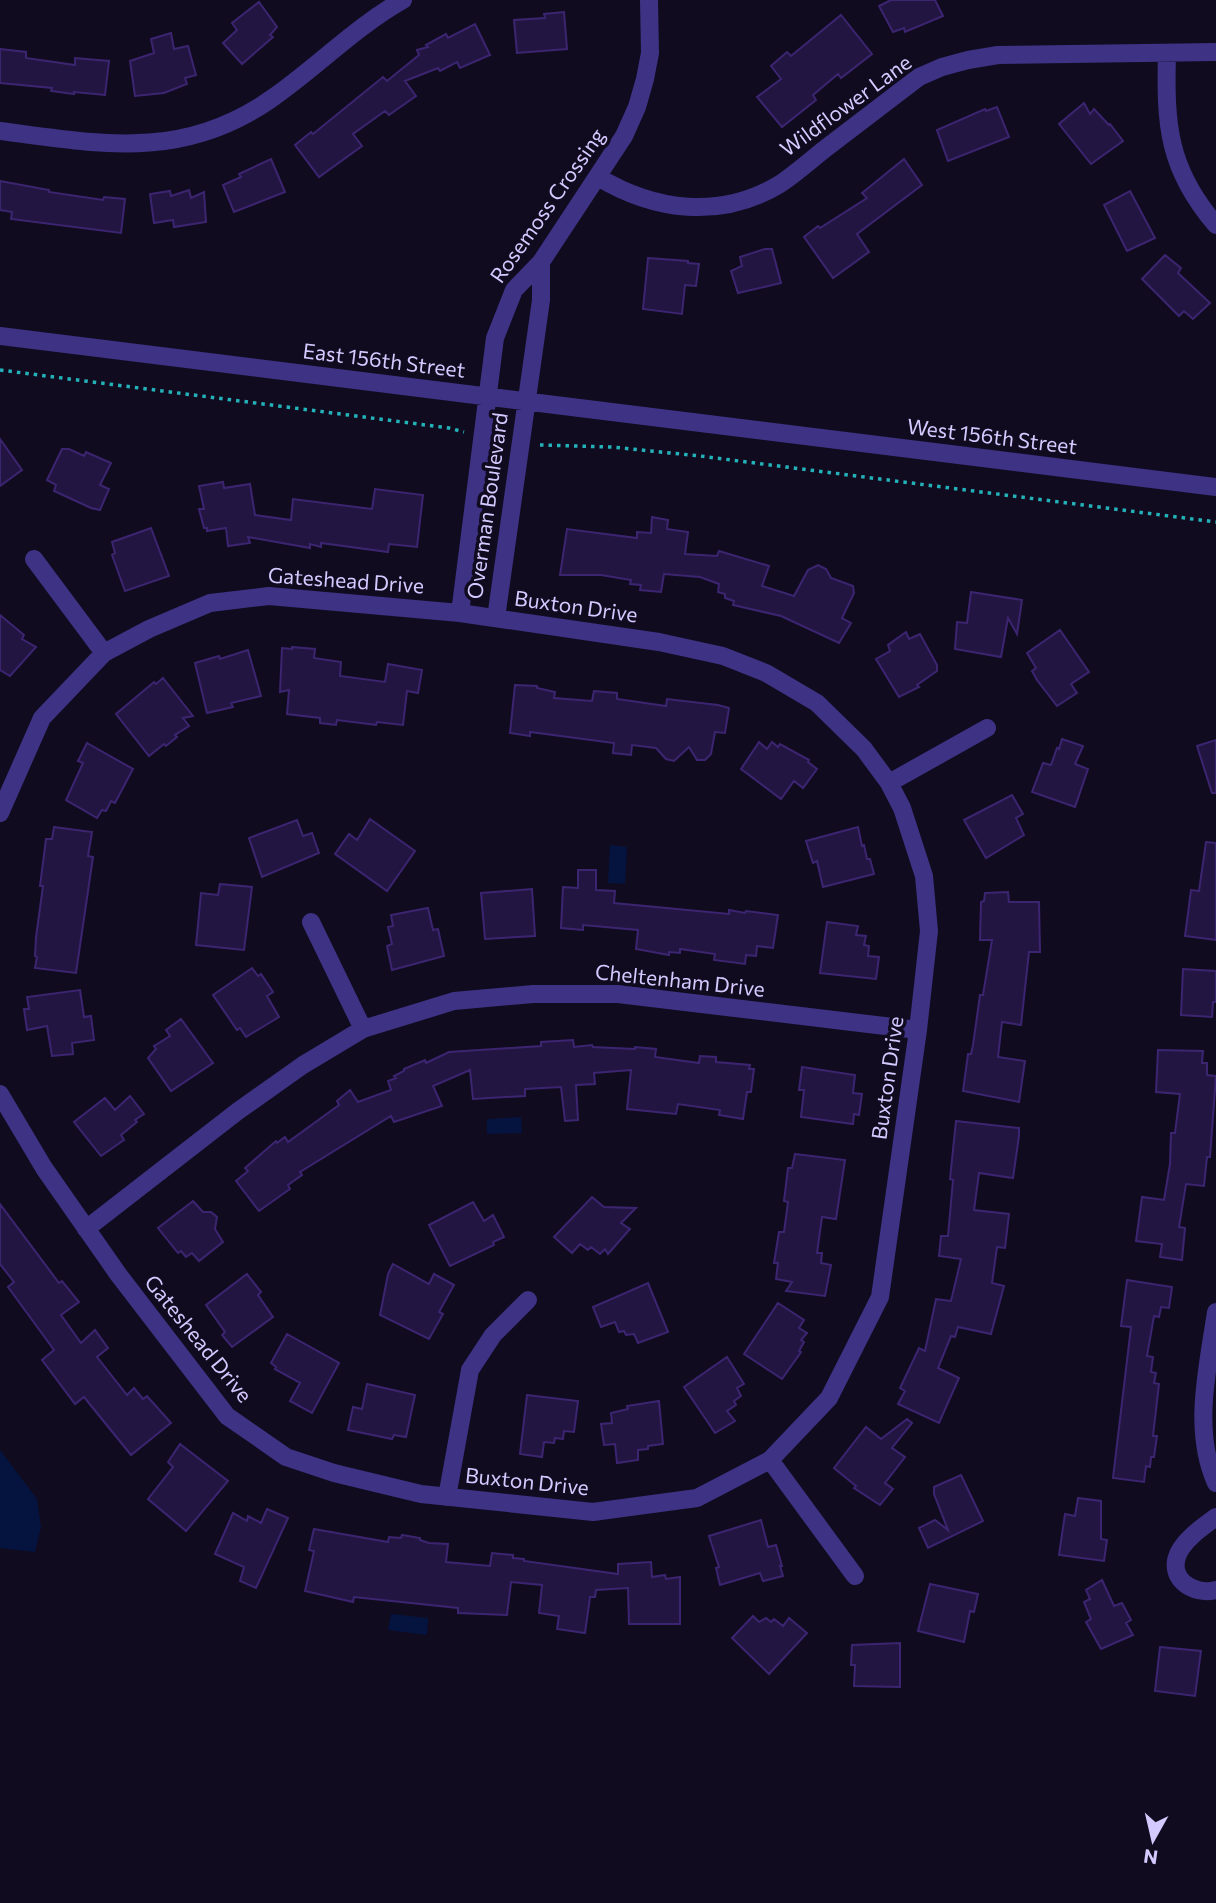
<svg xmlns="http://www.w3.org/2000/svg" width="1216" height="1903" font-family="Commissioner,sans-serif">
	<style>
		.water { fill: #05143f }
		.building { fill: #231542; stroke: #3c2570; stroke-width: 2 }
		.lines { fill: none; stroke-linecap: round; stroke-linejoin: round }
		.path { stroke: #24b2b9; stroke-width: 3.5; stroke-dasharray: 3.5 5; stroke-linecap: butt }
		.minor { stroke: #3d3283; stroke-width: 18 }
		.labels { text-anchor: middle; stroke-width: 7; stroke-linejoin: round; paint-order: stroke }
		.street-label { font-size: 21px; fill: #d5caff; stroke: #110b20 }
	</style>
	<rect width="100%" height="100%" fill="#110b20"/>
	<path class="water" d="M610,845L627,847L625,884L608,883Z
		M521,1117L522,1133L487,1134V1119Z
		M0,1450L37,1499L41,1527L35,1552L0,1548Z
		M391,1614L428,1618L427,1635L388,1630Z"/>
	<path class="building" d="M891,0H935L943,16L905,32L904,28L893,32L879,6Z
		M259,2L277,27L270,35L273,37L242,64L223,43L237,30L232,23Z
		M564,12L567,49L517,53L514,20L545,18L544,14Z
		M841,15L872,54L841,78L838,74L813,95L816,100L782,127L757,97L781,79L771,66L787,52L791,56Z
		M475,24L490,55L460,68L457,62L440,71L438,68L405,81L416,96L389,115L385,111L353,134L362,146L319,177L295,145L311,132L313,134L383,77L387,81L419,55L417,50L428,47L426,45L446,34L448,38Z
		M171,33L174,49L188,46L196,75L185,78L187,84L164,93L135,96L130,61L154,53L151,39Z
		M0,49L26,52V58L75,65V58L109,61L105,95L74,92V94L51,91L52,88L0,83Z
		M1084,103L1090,114L1094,109L1109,125L1110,124L1123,141L1091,164L1059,124Z
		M997,107L1009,137L948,161L937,130L985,109L986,111Z
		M271,159L285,192L234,212L223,185L241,177L239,174Z
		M904,159L922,185L857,234L869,252L833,278L804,237L818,226L820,228L867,198L862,193Z
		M0,181L49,190V192L103,200L104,197L125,199L121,233L11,219L12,212L0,210Z
		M189,190L191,198L204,192L206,222L174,227L173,220L154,223L150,194L170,191L171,196Z
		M1130,191L1155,238L1127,251L1104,205Z
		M765,249H772L781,283L738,293L731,271L742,266L740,257Z
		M1165,255L1181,268L1178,273L1210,303L1193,319L1184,311L1179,316L1142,279Z
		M648,258L688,261V263L699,264L696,286L685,285L682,314L643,309Z
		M0,439L22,470L0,486Z
		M62,449H69L84,456L86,452L111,463L100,485L109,489L100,510L91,508L54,491L56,485L47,480Z
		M223,482L224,488L250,484L255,515L291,520L293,499L372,509L375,489L423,495L417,547L389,544L388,552L321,543V547L310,544V548L248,537L250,543L228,546L226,528L207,531V528H204L199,509H204L199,486Z
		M652,517L668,520L667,529L688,532L685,554L717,556L719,551L769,566L762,586L794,596L808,570L818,565L826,569L831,578L853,586L854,593L842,618L851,623L839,643L781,616L733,605L734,601L725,598V594L718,592L719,584L700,577L664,574L661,592L640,590L641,585L630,584L631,580L601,575H560L567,529L637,538V532L651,533Z
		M151,528L169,576L125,591L112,555L115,553L112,542Z
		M971,592L1022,600L1017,634L1008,618L1001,657L955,649L957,622L967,623Z
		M0,615L24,635L22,639L36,647L10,676L0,670Z
		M1060,630L1089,672L1071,684L1077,693L1057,706L1037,680L1032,671L1036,668L1027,653Z
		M906,632L909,639L920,634L937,665V671L917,685L919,687L899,697L876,659L890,651L888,645Z
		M292,647L315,649L314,658L341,662L340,676L385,682L388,664L422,670L418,693L407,691L403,725L377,722L376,725L337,720L336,725L320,723V718L287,714L289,690L280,692L282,648L292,649Z
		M248,650L261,696L231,703L233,707L207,713L195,663L219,656L220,659Z
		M163,678L193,716L183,718L189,726L175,735L177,737L166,746L164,744L149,756L116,714L154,682L156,684Z
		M515,685L537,686V688L555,692L554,698L592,701L594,691L617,693V699L666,706L667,699L718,705L729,708L725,733L715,732L711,754L705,760H697L689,747L674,761L666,759L656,748L632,745L631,755L613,753L614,743L530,732V736L510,733Z
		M1062,739L1083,746L1075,764L1088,769L1075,807L1032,792L1043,763L1051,765L1057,748L1059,749Z
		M1216,740V793H1212L1197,746Z
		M759,742L767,749L772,742L778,747L780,744L809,760L808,762L817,769L803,788L794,781L781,799L741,769Z
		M87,743L133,769L115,803L111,801L106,811L102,810L97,818L66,800L83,763L78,761Z
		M1012,795L1023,814L1016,818L1024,835L986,858L964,820Z
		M370,819L415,851L387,891L335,854L349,834L357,840Z
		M297,820L303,836L312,833L319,853L262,877L249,838Z
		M54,827L92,832L88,856L93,857L76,973L35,968L37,957L35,956L36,937L43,886H40L46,839H52Z
		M858,827L862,846L864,845L867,859H870L874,874L823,887L817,861L813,863L806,841Z
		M1206,842L1216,843V940L1185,936L1191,890L1199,891Z
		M578,870H596V890L615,891L614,903L729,914V910L745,913L746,911L778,915L773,948L757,946L756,956L746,955L745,964L714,960L715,954L680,949V953L669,952V955L636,949L638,930L583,925V930L561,928L563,887L578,888Z
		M220,884L252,887L244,950L196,945L201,893L218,895Z
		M532,889L535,936L485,939L481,893Z
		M1008,892L1009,902H1039L1040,952H1029L1021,1025L1002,1022L998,1057L1025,1061L1019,1102L963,1091L968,1054H971L973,1045L980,995H983L992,940H980L981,902L984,901L985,893Z
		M428,908L433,930L438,929L444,956L392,970L387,946L392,944L388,927L393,926L391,915Z
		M827,922L858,926L856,935L866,936L864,945L869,946L868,956L879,957L876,979L820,973Z
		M252,968L258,976L261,974L273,992L267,996L279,1017L246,1037L240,1028L237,1030L213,995Z
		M1183,969L1216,971V1002H1213L1212,1017L1181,1015Z
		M80,990L84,1017L91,1016L94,1040L72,1043L73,1054L52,1056L47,1026L27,1030L24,1009H29L27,997Z
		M181,1019L213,1063L171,1091L148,1058L156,1049L154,1046L170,1036L166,1030Z
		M573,1040L574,1047L592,1045L593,1047L635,1049V1047L656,1049L655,1057L699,1063L700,1056L716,1057V1062L750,1065L749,1069H754L751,1092H747L743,1119L719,1115L720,1110L678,1104L676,1114L627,1109L631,1070L594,1073L595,1084L576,1085L578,1120L565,1121L561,1087L525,1089V1096L473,1099L470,1070L433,1086L442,1106L394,1122L391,1116L300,1172L302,1175L288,1185L290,1189L259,1211L236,1181L248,1171L245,1168L276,1141L277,1143L285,1137L288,1142L339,1105L337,1101L350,1090L358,1102L391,1090L388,1081L396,1078L394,1076L404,1071V1069L425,1060L426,1063L449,1052L541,1046V1042Z
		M1158,1050L1203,1051L1202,1063H1207V1075L1216,1076L1210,1157H1207L1204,1186L1186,1184L1179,1227L1185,1228L1182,1260L1160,1257L1162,1244L1136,1241L1142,1197L1164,1200L1170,1164L1171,1133H1175L1180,1094L1156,1092Z
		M802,1067L855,1075L853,1093L862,1094L859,1115L854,1114L853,1124L801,1117L804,1090H799Z
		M130,1096L144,1114L135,1120L137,1122L121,1135L124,1140L101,1156L74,1122L105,1098L115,1110Z
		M956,1121L1019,1128V1136L1013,1178L979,1173L974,1210L1009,1214L1005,1248L997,1247L992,1283L1004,1286L991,1334L958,1327L955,1337L951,1336L938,1368L959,1378L939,1423L898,1404L905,1391L900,1388L919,1348L925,1351L936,1299L951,1301L961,1259L939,1256L941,1236H948L953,1180L950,1179Z
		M795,1154L845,1160L836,1219L822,1217L817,1253H822L821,1263L831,1265L825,1296L786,1291L792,1282L776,1279L778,1263H774L779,1232H784L788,1202L784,1201L788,1168H792Z
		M592,1197L604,1207L636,1208L621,1223L630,1229L608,1254L605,1249L600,1254L591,1247L588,1250L580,1244L572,1253L554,1237Z
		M193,1201L203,1212H211L217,1217L215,1229L223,1242L199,1261L192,1253L186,1257L181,1251L178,1253L158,1228Z
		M473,1202L484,1221L493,1215L504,1237L493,1242L494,1245L450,1266L429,1225Z
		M0,1204L59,1283L62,1281L79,1302L61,1315L81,1343L95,1330L108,1348L97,1357L127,1395L134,1388L143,1399L147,1396L171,1423L131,1455L84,1397L75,1404L42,1360L54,1350L8,1287L14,1282L0,1264Z
		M393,1264L429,1284L434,1274L454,1285L439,1312L443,1314L429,1339L380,1315L388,1274Z
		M247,1274L261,1292L258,1295L273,1317L232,1347L222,1335L225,1332L206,1305Z
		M1127,1280L1172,1287L1169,1308L1161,1307L1159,1317L1154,1316L1147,1356L1153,1357L1151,1372L1156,1373L1154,1383L1159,1384L1153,1436H1157L1154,1457H1151L1150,1467L1146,1466L1144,1482L1113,1478L1131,1327L1121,1326Z
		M648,1283L668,1332L638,1343L634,1334L626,1335L624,1331L619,1332L615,1322L601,1327L593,1307Z
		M778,1303L804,1320L799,1328L807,1333L801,1340L804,1342L799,1351L801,1352L782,1379L744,1354Z
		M287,1334L339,1363L312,1413L290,1401L300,1383L275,1369L276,1367L271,1363Z
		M727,1357L744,1384L737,1388L741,1396L734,1401L736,1405L727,1411L735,1421L715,1433L684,1387Z
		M367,1384L415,1395L406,1437L394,1435L392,1439L348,1430L353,1407L362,1409Z
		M527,1395L578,1401L574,1432L564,1431L563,1439L555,1438L554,1443L544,1442L542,1457L520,1454Z
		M659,1401L663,1444L648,1446V1449L638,1450V1460L617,1463L615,1444L604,1445L601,1424L612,1423L611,1413L628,1409L627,1406Z
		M907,1419L912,1423L892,1448L905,1457L885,1483L893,1489L880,1505L854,1488L856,1486L834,1468L866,1427L881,1439Z
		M180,1444L228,1481L186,1531L148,1499L173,1467L168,1462Z
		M961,1475L983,1521L928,1548L919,1528L935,1520L948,1530L934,1494V1487Z
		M1078,1498L1101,1501V1539L1107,1540L1104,1561L1059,1555L1065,1514L1075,1516Z
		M267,1509L288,1518L256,1588L240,1581L244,1567L215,1554L233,1513L247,1521L248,1516L261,1523Z
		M761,1520L768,1547L776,1545L782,1566H780L783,1576L763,1581L760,1573L720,1585L716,1568L719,1567L709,1536Z
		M314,1529L388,1542L389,1537L401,1538L402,1535L420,1538V1540L429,1543L448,1544L446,1562L490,1566L492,1553L513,1555V1558L524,1559V1561L618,1574V1564L651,1562L652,1577L665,1575L666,1579L680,1577V1624H629L628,1588L596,1590L595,1597H590L585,1633L557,1629L559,1616L539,1613L542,1585L511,1582L507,1615L458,1613V1608L354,1597L353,1602L305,1591L314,1551L309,1550Z
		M1102,1580L1114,1606L1122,1603L1131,1620L1126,1623L1133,1635L1101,1649L1086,1622L1091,1619L1084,1602L1090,1599L1086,1590Z
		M930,1584L978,1594L974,1612L970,1611L964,1642L918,1631Z
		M753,1616L759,1622L766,1618L771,1622L774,1619L783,1626L789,1618L807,1633L769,1674L732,1638Z
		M900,1643V1687L854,1686L855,1665H851L852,1645Z
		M1160,1647L1201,1651L1195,1696L1155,1691Z"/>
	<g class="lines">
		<path class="path" d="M0,370L449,428L464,432
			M540,445L612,447L700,456L1216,522"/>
		<path class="minor" d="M1167,54C1165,125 1168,169 1216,225
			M0,131C100,144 182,161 271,99C316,68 355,27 403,0
			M598,177C654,211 721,220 780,184C797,173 814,157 830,145C860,122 890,99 919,77L942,67L968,60L998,55L1216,52
			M0,336L1216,487
			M34,559L104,653
			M460,613L495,338L514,290L541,262L624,136L637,107L645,79L650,53L649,0
			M496,618L541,300V262
			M889,783L987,728
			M0,813L42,718L104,653L149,629L210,603L269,596L460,613L659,642L723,656L766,673L817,703L864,749L889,783L902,808L924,876L929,931L918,1030L880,1297L829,1398L770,1460L697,1498L593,1512L421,1494L334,1473L286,1457L227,1416L118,1274L44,1168L0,1094
			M311,922L363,1029
			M86,1229L238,1111L303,1065L363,1029L454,1001L533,994H618L918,1030
			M1216,1312C1208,1367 1192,1430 1216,1483
			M770,1460L855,1576
			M447,1497L470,1370L493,1335L528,1300
			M1216,1517C1203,1527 1187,1537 1179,1552C1166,1578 1193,1596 1216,1590"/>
	</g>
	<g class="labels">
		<g class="street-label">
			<text transform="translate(846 106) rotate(-36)" y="7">Wildflower Lane</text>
			<text transform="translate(548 206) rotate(-55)" y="7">Rosemoss Crossing</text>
			<text transform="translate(384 361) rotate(7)" y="7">East 156th Street</text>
			<text transform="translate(992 437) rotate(7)" y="7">West 156th Street</text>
			<text transform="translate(488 506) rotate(-82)" y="7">Overman Boulevard</text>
			<text transform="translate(346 581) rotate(4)" y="7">Gateshead Drive</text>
			<text transform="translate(576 607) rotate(8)" y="7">Buxton Drive</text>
			<text transform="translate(680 981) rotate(6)" y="7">Cheltenham Drive</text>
			<text transform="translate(888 1078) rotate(-82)" y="7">Buxton Drive</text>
			<text transform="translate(198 1339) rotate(51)" y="7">Gateshead Drive</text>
			<text transform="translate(527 1482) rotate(6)" y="7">Buxton Drive</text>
		</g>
	</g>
	<g transform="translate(1153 1840) rotate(188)" stroke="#110b20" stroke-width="5" paint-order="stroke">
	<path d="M0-5L12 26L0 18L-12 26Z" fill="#d5caff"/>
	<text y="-10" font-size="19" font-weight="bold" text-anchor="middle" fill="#d5caff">N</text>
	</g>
</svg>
